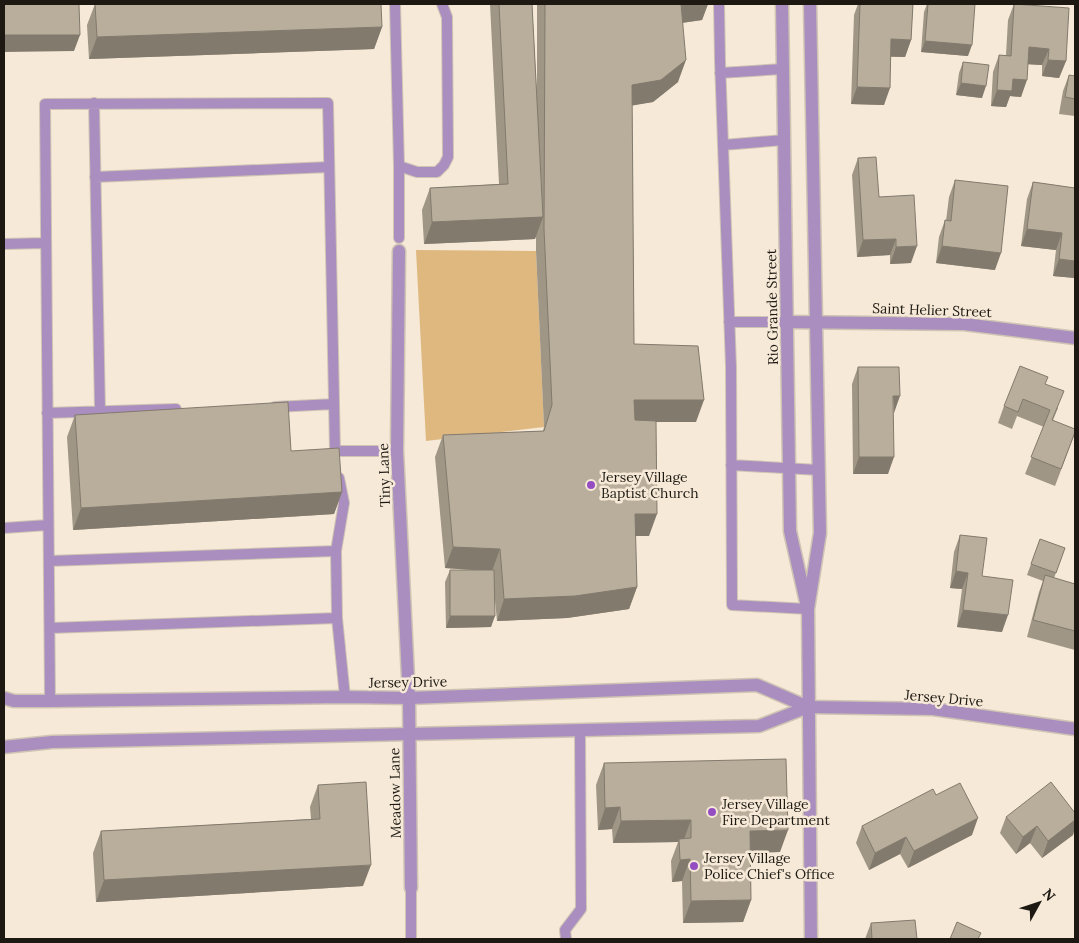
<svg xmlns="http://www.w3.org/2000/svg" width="1079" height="943" font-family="Lora,serif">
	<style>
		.green { fill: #deb87e }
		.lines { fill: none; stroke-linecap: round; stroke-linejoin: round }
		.service-casing { stroke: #cfc4b4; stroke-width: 12 }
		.minor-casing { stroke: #cfc4b4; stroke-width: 15 }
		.tertiary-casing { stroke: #cfc4b4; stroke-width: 15 }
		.service { stroke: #aa8ebf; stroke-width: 10 }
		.minor { stroke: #aa8ebf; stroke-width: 12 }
		.tertiary { stroke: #aa8ebf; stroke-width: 12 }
		.wall { fill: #9f9686 }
		.shaded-wall { fill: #827a6d }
		.building { fill: #b9ae9c; stroke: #827a6d }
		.poi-dot { fill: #954ec1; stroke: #f6e9d7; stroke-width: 2 }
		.labels { text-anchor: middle; stroke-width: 5; stroke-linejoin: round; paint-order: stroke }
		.street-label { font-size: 14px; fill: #1d1912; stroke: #f6e9d7 }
		.poi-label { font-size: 14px; fill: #1d1912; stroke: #f6e9d7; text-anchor: start }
	</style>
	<rect width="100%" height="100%" fill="#f6e9d7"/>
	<path class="green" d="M416,250L536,251L544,427L426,441Z"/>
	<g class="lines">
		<g class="service-casing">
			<path id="service" d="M395,4L399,166V238
				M719,4L720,61L731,367L732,605L808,609
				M720,73L783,69
				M94,103L100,411
				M723,145L784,140
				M399,166L417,172H437L444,165L448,157L447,17L442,4
				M95,177L329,167
				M4,244L45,243
				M729,322H787
				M275,407L334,404
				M47,413L176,409
				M731,465L819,470
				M4,528L48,525
				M336,551L344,503L339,478
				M49,561L336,551L337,618
				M50,628L337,618L345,697
				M50,701L45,104L328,103L335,451H397
				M411,939V888
				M566,939L565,930L581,909L580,730"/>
		</g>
		<g class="minor-casing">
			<path id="minor" d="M399,251L397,451L409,698L411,888
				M787,322L964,324L1075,338
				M808,707L933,709L1075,729"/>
		</g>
		<g class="tertiary-casing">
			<path id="tertiary" d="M782,4L790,531L806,602
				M810,4L820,533L808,609L811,939
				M4,698L14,701H50L345,697L409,698L757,685L808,707
				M4,747L52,742L759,726L808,707"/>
		</g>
		<use href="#service" class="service"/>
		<use href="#minor" class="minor"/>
		<use href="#tertiary" class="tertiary"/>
	</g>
	<path class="wall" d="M95,4L382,27L374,49L89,59L87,25Z
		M490,4H532L537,96V4H708L702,20L682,23L678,82L653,102L632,105L634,344L696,422H656L649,536H635L637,587L629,609L567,618L497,621L495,600L491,627L446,628L445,582L450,570H471L445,568L435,457L443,435L543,431L544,427L536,251V235L535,239L424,244L422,210L430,188L499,184Z
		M858,4H913L911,40L905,57H891L884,105L851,104L854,15Z
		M927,4H965L968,56L921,52L924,12Z
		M1014,4L1066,61L1059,78L1042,76V65L1028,64L1021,97L1010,96L1006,107L991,106L993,72L999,55H1006L1008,20Z
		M963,62L982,98L956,95L959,73Z
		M1069,75L1075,76V116L1059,114L1063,91Z
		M858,158L879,197L911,263L890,264V255L857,257L852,175Z
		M955,180L995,270L936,263L939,237L945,220L946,221L949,197Z
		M1033,182L1075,188V278L1053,276L1056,250L1021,246L1027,199Z
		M858,367L893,413L888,474H853L852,384Z
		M1045,384L1058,408L1053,420L1075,433L1055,486L1025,474L1044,427L1017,416L1012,429L998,423L1004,406Z
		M75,415L291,451L342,492L334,514L73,530L67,437Z
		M960,535L1002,632L957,627L962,589L950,588L954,552Z
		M1040,539L1065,548L1054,578L1075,584V650L1027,637L1039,592L1043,581L1027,575Z
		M604,763L780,852L750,853L751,900L743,922L683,923L682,881L672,882L671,861L678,842L613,843L612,829L598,830L596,785Z
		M318,785L363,886L96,902L93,853L101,831L311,819L310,807Z
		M936,795L972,835L908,868L900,854L869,870L856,843L862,826Z
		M1075,813V827L1073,835L1042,858L1030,843L1016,854L1000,833L1006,817Z
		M871,923L917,939H865Z"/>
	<path class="shaded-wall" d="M680,4H708L702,20L673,24Z
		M382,27L374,49L89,59L97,37Z
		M4,35H80L74,51L4,52Z
		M891,39L911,40L905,57L885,56Z
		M925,41L972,45L968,56L921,52Z
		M1029,47L1049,49L1042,65L1023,64Z
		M686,60L678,82L653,102L624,107L632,85Z
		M1048,60L1066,61L1059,78L1042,76Z
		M1013,79L1027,80L1021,97L1010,96L1006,107L991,106L997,90Z
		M961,83L986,86L982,98L956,95Z
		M857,87L890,88L884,105L851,104Z
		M543,217L535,239L424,244L432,222Z
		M1027,229L1062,233L1056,250L1021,246Z
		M896,239L890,255L857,257L863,240Z
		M917,246L911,263L890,264L896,247Z
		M942,246L1001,253L995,270L936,263Z
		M1059,259L1075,261V278L1053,276Z
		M893,396H900L894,413Z
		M634,400H704L696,422H626Z
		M859,457H894L888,474H853Z
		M342,492L334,514L73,530L81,508Z
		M635,514H657L649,536H627Z
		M453,547L500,549L492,571L445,568Z
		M956,571L968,573L962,589L950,588Z
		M637,587L629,609L567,618L497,621L504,599Z
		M963,610L1008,615L1002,632L957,627Z
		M450,616H495L491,627L446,628Z
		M620,807L612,829L598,830L605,808Z
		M978,818L972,835L908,868L914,851Z
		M691,820L683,842L679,839L678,842L613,843L621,821Z
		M1075,820V827L1073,835L1042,858L1048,841Z
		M1037,826L1030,843L1016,854L1023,837Z
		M788,830L780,852L742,853L750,831Z
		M906,837L900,854L869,870L875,853Z
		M690,859L682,881L672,882L680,860Z
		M371,865L363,886L96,902L104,880Z
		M751,900L743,922L683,923L691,901Z"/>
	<path class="building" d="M4,4H79L80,35H4Z
		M95,4H381L382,27L97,37Z
		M499,4H532L543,217L432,222L430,188L508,184Z
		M545,4H681L686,60L661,80L632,85L634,344L698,346L704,400H634L635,420L656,421L657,514H635L637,587L575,596L504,599L500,549L453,547L443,435L544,431L552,405L544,229Z
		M860,4H913L911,40L891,39L890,88L857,87Z
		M928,4H975L972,45L925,41Z
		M1014,4L1069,8L1066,61L1048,60L1049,49L1029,47L1027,80L1013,79L1012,91L997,90L999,55L1011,56Z
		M963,62L989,65L986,86L961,83Z
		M1069,75L1075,76V99L1065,97Z
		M876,157L879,197L914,195L917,246L896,247V239L863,240L858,158Z
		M955,180L1008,186L1001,253L942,246L945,220L951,221Z
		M1033,182L1075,188V261L1059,259L1062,233L1027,229Z
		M1020,366L1048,377L1045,384L1064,391L1052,420L1075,429V432L1061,469L1031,457L1050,410L1023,399L1018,412L1004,406Z
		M858,367H899L900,396H893L894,457H859Z
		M288,402L291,451L339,448L342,492L81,508L75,415Z
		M960,535L987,538L982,576L1013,580L1008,615L963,610L968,573L956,571Z
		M1040,539L1065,548L1056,573L1031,564Z
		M450,570H494L495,616H450Z
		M1045,575L1075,584V631L1033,620Z
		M786,759L788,830L750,831L751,900L691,901L690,859L680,860L679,839L691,838V820L621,821L620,807L605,808L604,763Z
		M366,782L371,865L104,880L101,831L320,819L318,785Z
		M1051,782L1075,813V820L1048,841L1037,826L1023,837L1006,817Z
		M960,783L978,818L914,851L906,837L875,853L862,826L933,789L936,795Z
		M915,920L917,939H872L871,923Z
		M957,922L981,933L978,939H950Z"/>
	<g class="poi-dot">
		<circle cx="591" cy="485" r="5"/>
		<circle cx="712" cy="812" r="5"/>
		<circle cx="694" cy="866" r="5"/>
	</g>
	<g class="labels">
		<g class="street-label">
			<text transform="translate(772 307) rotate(-91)" y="5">Rio Grande Street</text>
			<text transform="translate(932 310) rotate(2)" y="5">Saint Helier Street</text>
			<text transform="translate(384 475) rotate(-92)" y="5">Tiny Lane</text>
			<text transform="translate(408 682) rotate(-1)" y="5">Jersey Drive</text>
			<text transform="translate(944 698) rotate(5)" y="5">Jersey Drive</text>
			<text transform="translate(395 793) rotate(-91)" y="5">Meadow Lane</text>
		</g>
		<g class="poi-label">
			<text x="601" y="482">Jersey Village<tspan x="601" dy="16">Baptist Church</tspan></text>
			<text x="722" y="809">Jersey Village<tspan x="722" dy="16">Fire Department</tspan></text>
			<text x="704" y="863">Jersey Village<tspan x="704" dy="16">Police Chief's Office</tspan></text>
		</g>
	</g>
	<rect width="1079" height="943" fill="none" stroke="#1d1912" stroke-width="10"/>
	<g transform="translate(1039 903) rotate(50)" stroke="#f6e9d7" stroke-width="4" paint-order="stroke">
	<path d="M0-4L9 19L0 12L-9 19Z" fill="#1d1912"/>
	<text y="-8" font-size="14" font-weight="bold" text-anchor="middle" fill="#1d1912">N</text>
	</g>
</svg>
